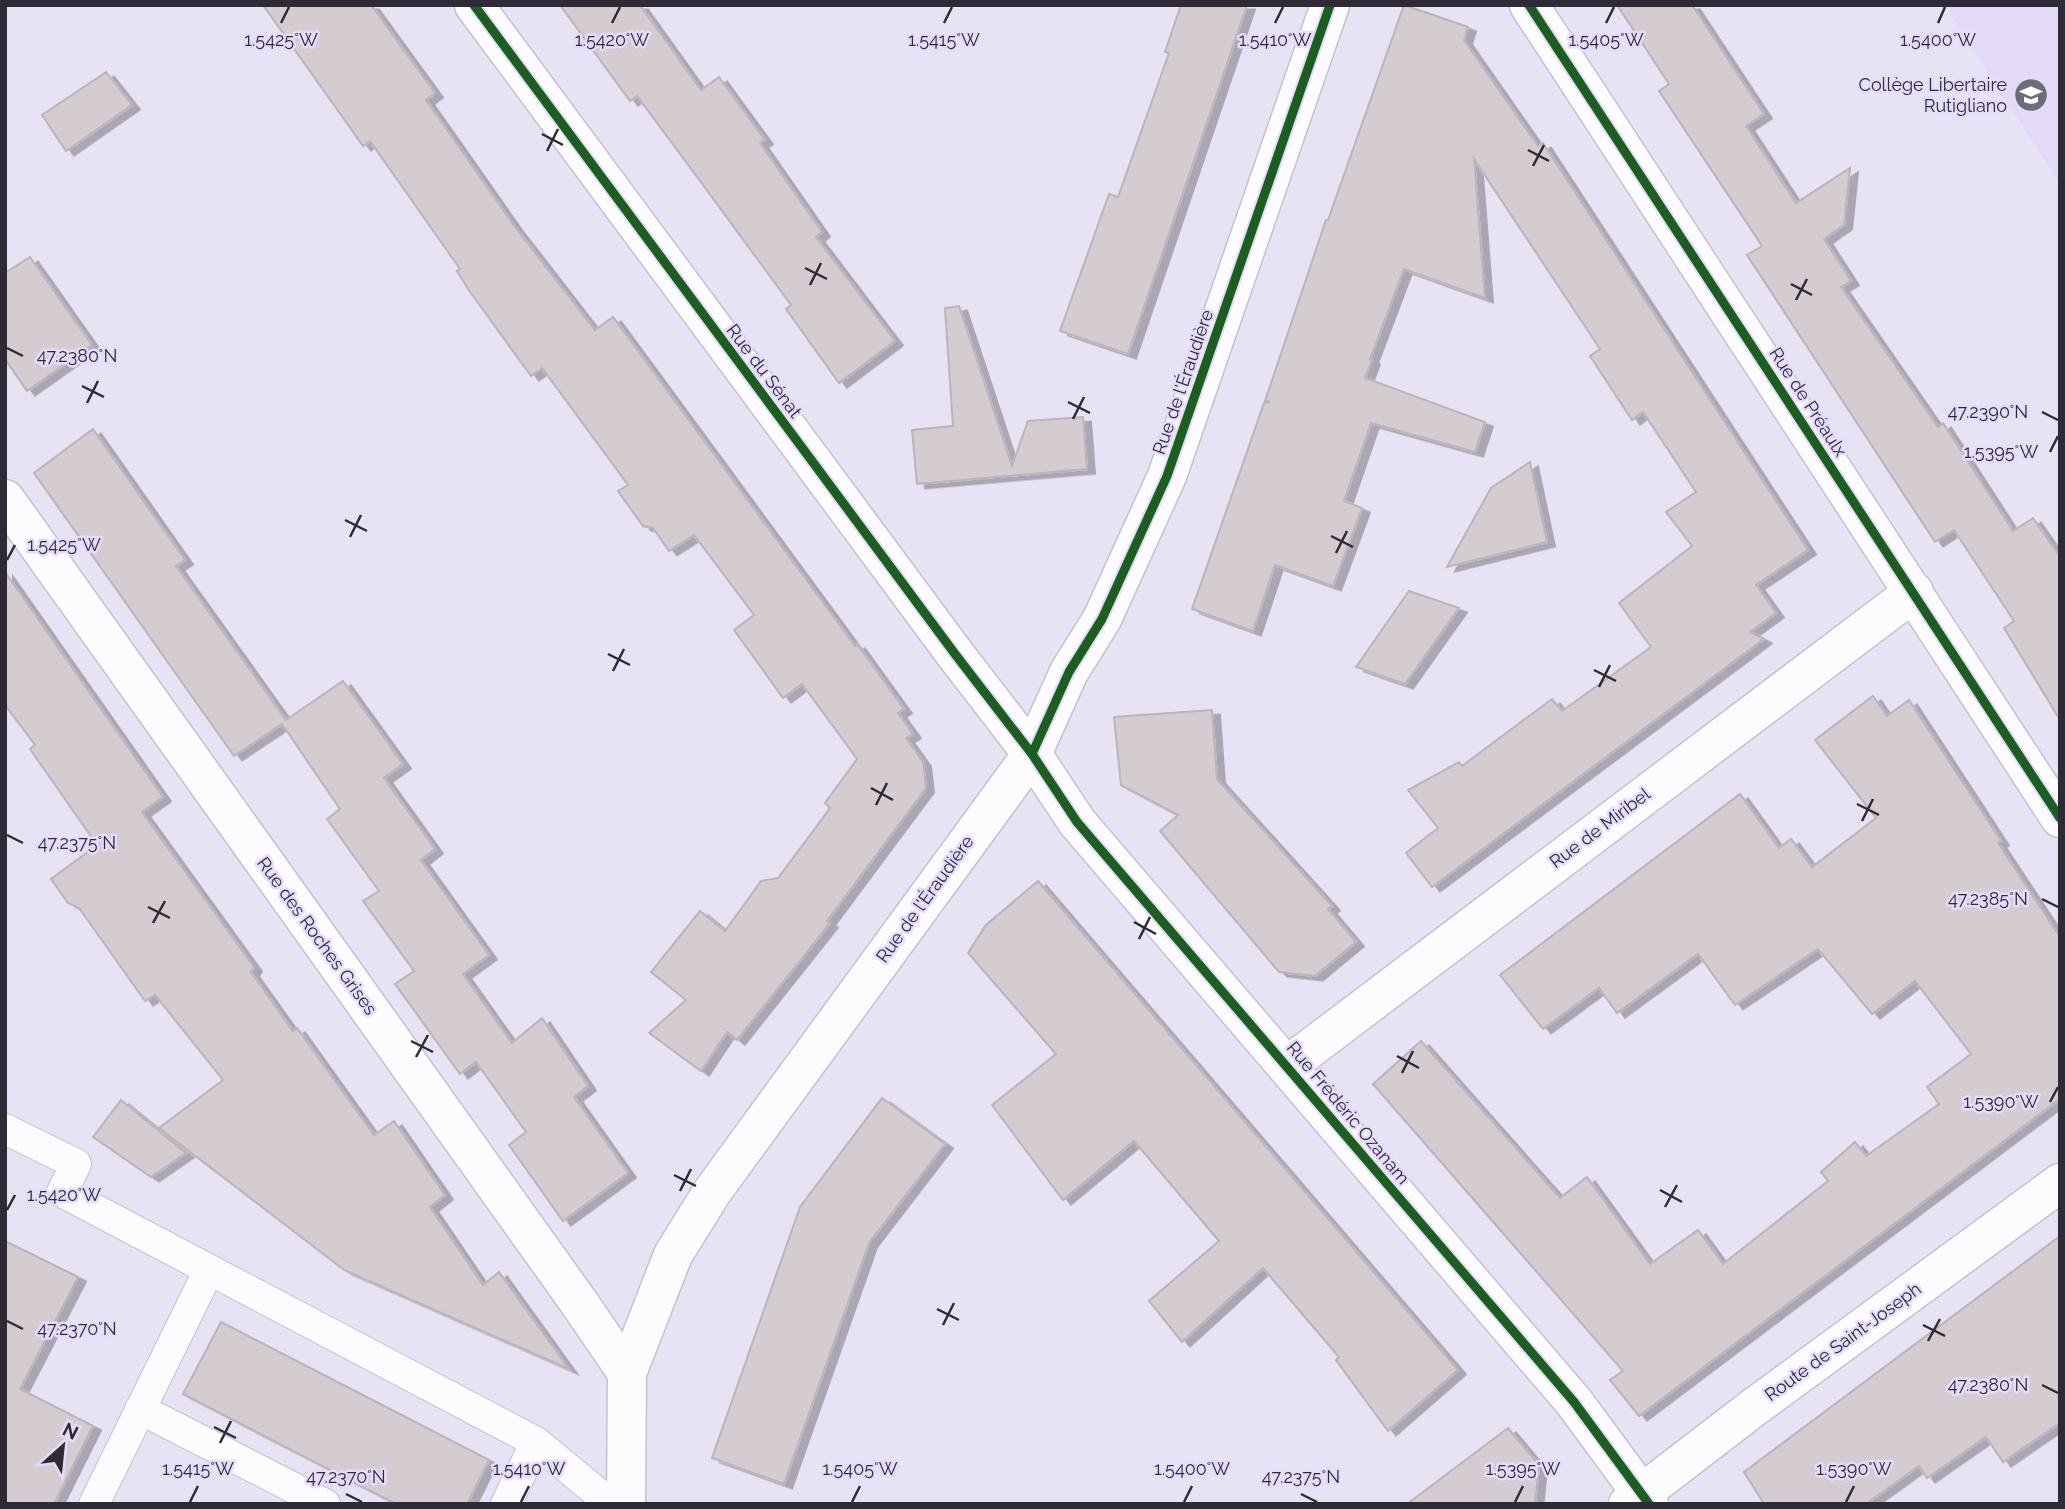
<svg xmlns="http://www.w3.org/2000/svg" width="2065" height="1509" font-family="Raleway,sans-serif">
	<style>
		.built { fill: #e2daf6 }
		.building { fill: #d5ccd1; stroke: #bcb4b9; stroke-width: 2; filter: url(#shadow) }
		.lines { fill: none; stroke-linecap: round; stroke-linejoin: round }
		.lane-casing { stroke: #c5c1cf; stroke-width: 32 }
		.street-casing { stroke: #c5c1cf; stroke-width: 41 }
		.secondary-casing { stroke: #c5c1cf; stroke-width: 41 }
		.lane { stroke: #fcfbfd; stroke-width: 30 }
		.street { stroke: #fcfbfd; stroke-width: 38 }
		.secondary { stroke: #fcfbfd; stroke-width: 38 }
		.cycleway-casing { stroke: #e5dcfb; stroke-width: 13 }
		.cycleway { stroke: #1b5e20; stroke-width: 9 }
		.ticks { fill: none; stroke: #2e2b36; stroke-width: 2.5 }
		.labels { text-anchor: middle; stroke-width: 5; stroke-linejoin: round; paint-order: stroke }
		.poi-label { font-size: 18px; fill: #2e2b36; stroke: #e5dcfb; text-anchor: end }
		.street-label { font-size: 18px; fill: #2e2b36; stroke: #e5dcfb }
		.ticks-label { font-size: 18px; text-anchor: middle; fill: #2e2b36; stroke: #e5dcfb; stroke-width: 5; stroke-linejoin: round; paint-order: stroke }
	</style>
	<defs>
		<filter id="shadow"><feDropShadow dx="8" dy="4.5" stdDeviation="0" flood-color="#0004"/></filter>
	</defs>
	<rect width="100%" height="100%" fill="#e8e3f4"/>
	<path class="built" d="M1944,5H2060V184Z"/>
	<path class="building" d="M263,5H371L435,93L426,100L515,227L595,330L613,317L855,646L857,644L904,709L898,713L913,734L906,738L923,762L926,788L827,921L830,923L737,1040L727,1032L701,1071L649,1033L686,1000L651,972L700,911L725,931L761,881L778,878L830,808L825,803L857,759L802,684L783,698L734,630L754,615L694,535L669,551L653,528L643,526L618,491L628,485L542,368L531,376L468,289L457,271L460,269L370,141L363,146Z
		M560,5H640L701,90L719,77L765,140L760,143L822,232L816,237L895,341L839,383L786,309L791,305L703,185L637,96L630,101Z
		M1181,5H1247L1128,354L1060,331L1109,194L1118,197L1169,53L1165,52Z
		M1404,5L1468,27L1464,40L1538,146L1543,143L1808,550L1756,585L1776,613L1750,632L1764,639L1432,887L1406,853L1438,828L1408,790L1459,762L1462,766L1552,699L1562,711L1651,647L1619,603L1692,546L1666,512L1696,492L1643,412L1632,420L1590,356L1600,349L1474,159L1485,298L1404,269L1370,359L1372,360L1365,378L1485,422L1475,452L1371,423L1344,501L1362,508L1333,586L1275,565L1253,631L1192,609L1264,403L1270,402L1265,401L1326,220H1328Z
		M1617,5H1692L1764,114L1746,126L1796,203L1850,168L1844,225L1824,239L1851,281L1841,287L1938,427L1943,423L2013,531L2033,518L2060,557V720L2004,628L2014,621L1954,530L1935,542L1747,255L1762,246L1659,91L1669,84Z
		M106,72L132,105L66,151L42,115Z
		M30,257L92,345L27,391L5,359V273Z
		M959,306L1012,466L1028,421L1083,417L1087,469L917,484L912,430L953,426L945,308Z
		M93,429L185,560L176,566L286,720L343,681L403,764L384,778L435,849L421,860L489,955L463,974L512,1043L542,1018L588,1086L574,1097L628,1173L563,1221L509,1145L526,1132L476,1062L460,1074L395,984L414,971L363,901L379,891L327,819L340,809L282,724L234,756L34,473Z
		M1530,462L1547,542L1447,567L1491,488Z
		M5,572L163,797L142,812L254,967L251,972L293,1031L297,1028L374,1135L394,1121L445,1195L430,1207L483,1285L499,1272L569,1369L344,1270L159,1128L223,1080L155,995L145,1001L79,908L68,903L51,879L97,845L30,749L35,745L5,705Z
		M1409,591L1459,608L1405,684L1356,667Z
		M1873,696L1887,716L1909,700L2001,841L1998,843L2060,937V1099L1639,1416L1610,1380L1623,1371L1373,1084L1421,1041L1560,1198L1587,1177L1650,1264L1698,1230L1723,1264L1828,1181L1821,1172L1855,1142L1866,1156L1939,1104L1927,1087L1971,1054L1915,981L1872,1014L1818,949L1735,1005L1698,954L1617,1013L1599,988L1543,1029L1500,975L1740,794L1779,848L1791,839L1812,867L1876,818L1815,740Z
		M1212,710L1217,779L1332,906L1328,909L1356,942L1315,976L1279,972L1160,831L1178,815L1121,785L1114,717Z
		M1038,881L1458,1370L1388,1431L1336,1360L1339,1357L1263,1268L1182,1342L1149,1301L1219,1241L1134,1141L1063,1200L992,1105L1056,1054L968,953L986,925Z
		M882,1098L945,1144L869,1243L784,1484L712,1458L800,1207Z
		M121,1100L186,1153L151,1177L93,1137Z
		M2060,1236V1423L2003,1462L1986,1437L1927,1478L1919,1466L1866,1504H1764L1744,1472Z
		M5,1241L78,1277L20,1389L93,1426L54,1504H5Z
		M221,1322L489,1460L467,1504H396L183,1394Z
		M1508,1428L1539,1465L1535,1504H1407Z"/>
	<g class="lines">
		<g class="lane-casing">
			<path id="lane" d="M5,1129L76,1164L62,1192L536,1442L611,1504
				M140,1409L325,1504
				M94,1504L209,1270
				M506,1504L536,1442"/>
		</g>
		<g class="street-casing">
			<path id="street" d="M474,5L955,654L1032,754L1077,822L1574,1402L1649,1504
				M1529,5L2060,818
				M5,499L580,1304L627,1373
				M1287,1066L1914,592
				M626,1504L627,1373L673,1255L712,1192L1032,754L1069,672L1102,619L1167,476L1330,5"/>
		</g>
		<g class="secondary-casing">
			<path id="secondary" d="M1628,1504L1753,1408L2060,1183"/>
		</g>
		<use href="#lane" class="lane"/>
		<use href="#street" class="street"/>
		<use href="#secondary" class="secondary"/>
		<g class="cycleway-casing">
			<path id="cycleway" d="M474,5L955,654L1032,754L1077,822L1574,1402L1649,1504
				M1529,5L2060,818
				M1032,754L1069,672L1102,619L1167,476L1330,5"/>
		</g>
		<use href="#cycleway" class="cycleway"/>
	</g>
	<path class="ticks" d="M281,23L289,7M612,23L620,7M944,23L952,7M1275,23L1283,7M1606,23L1614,7M1938,23L1945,7M542,134L563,145M1528,150L1549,161M547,151L558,129M1533,166L1544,145M805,268L827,279M1791,284L1812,295M810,285L821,263M1796,300L1807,279M7,348L23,356M82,386L104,397M1068,402L1090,413M87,403L98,381M2042,412L2058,420M1073,419L1084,397M2050,452L2058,436M345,520L367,531M1331,536L1353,547M350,537L361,515M1336,553L1347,531M7,560L15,545M608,654L630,665M1594,670L1616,681M613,671L624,649M1599,687L1610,665M871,788L893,800M1857,804L1879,815M876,805L887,783M1862,821L1873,799M7,835L23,843M2042,899L2058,907M148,907L170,918M1134,922L1156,934M153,923L165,901M1139,939L1150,917M411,1041L433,1052M1397,1056L1419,1068M416,1057L428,1035M1402,1073L1413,1051M2050,1102L2058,1087M674,1175L696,1186M1660,1190L1682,1202M680,1191L691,1169M1665,1207L1677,1185M7,1210L15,1195M937,1309L959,1320M7,1321L23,1329M943,1325L954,1303M1923,1325L1945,1336M1928,1341L1940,1319M2042,1385L2058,1393M214,1427L236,1438M220,1443L231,1421M346,1494L362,1502M1301,1494L1317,1502M190,1502L198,1486M521,1502L529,1486M852,1502L860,1486M1184,1502L1192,1486M1515,1502L1523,1486M1846,1502L1854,1486"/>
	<defs>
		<g id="school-disc" transform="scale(1.75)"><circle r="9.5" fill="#6f6b78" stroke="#e5dcfb"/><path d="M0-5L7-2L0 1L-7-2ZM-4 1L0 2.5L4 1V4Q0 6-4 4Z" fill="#fff"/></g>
	</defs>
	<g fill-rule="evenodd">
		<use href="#school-disc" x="2031" y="95"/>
	</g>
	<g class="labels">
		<g class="poi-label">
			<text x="2007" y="91">Collège Libertaire<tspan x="2007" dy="21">Rutigliano</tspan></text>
		</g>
		<g class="street-label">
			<text transform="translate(764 371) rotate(53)" y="6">Rue du Sénat</text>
			<text transform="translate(1183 382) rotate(-71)" y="6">Rue de l'Éraudière</text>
			<text transform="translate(1808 402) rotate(57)" y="6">Rue de Préaulx</text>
			<text transform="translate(1600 828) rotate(-37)" y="6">Rue de Miribel</text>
			<text transform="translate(925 899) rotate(-54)" y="6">Rue de l'Éraudière</text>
			<text transform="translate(317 936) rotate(54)" y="6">Rue des Roches Grises</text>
			<text transform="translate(1348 1113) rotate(50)" y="6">Rue Frédéric Ozanam</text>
			<text transform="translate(1843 1342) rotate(-36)" y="6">Route de Saint-Joseph</text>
		</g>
	</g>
	<g class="ticks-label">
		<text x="281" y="46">1.5425°W</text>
		<text x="612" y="46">1.5420°W</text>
		<text x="944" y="46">1.5415°W</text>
		<text x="1275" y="46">1.5410°W</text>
		<text x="1606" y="46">1.5405°W</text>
		<text x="1938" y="46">1.5400°W</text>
		<text x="77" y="362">47.2380°N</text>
		<text x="1988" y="418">47.2390°N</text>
		<text x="2001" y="458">1.5395°W</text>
		<text x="64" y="551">1.5425°W</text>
		<text x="77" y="849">47.2375°N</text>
		<text x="1988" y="905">47.2385°N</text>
		<text x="2001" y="1108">1.5390°W</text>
		<text x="64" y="1201">1.5420°W</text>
		<text x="77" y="1335">47.2370°N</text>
		<text x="1988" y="1391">47.2380°N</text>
		<text x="198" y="1475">1.5415°W</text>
		<text x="529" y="1475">1.5410°W</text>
		<text x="860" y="1475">1.5405°W</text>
		<text x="1192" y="1475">1.5400°W</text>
		<text x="1523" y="1475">1.5395°W</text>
		<text x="1854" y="1475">1.5390°W</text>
		<text x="346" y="1483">47.2370°N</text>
		<text x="1301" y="1483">47.2375°N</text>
	</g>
	<rect width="2065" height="1509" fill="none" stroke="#2e2b36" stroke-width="14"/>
	<g transform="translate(63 1446) rotate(27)" stroke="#e5dcfb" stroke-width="5" paint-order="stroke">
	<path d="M0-5L12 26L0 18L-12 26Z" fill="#2e2b36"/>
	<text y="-10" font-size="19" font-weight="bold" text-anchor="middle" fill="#2e2b36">N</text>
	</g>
</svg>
